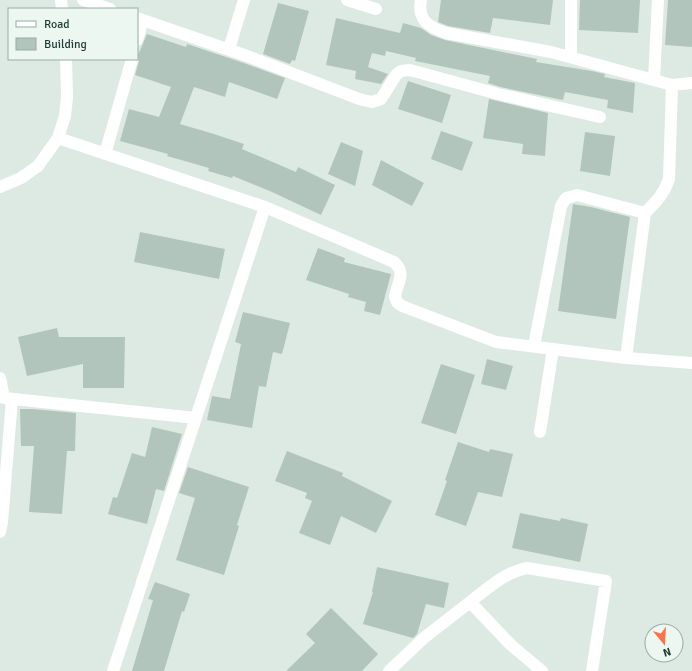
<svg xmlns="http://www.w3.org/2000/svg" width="692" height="671" font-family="Signika,sans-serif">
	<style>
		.building { fill: #b2c5bd }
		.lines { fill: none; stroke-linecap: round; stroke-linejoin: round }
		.minor { stroke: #fff; stroke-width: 12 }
	</style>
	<rect width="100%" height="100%" fill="#ddeae4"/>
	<path class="building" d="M441,0H553L550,25L493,18L490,33L448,26L438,22Z
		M580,0H640L638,33L579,30Z
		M668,0H692V47L665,45Z
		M278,3L309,11L295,61L292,60L290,64L263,54Z
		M336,18L400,33L403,23L421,28L431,35L445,40L537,59L536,62L592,71L605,74L604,77L635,83L633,113L607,108L608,100L565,92L563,100L500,87L488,83L490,76L415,61L416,58L386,51L385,56L372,53L368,67L388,74L381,84L355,79L356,71L326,65Z
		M147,34L186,47L187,44L244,63L285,78L277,99L229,82L225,97L194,87L180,124L214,134L244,144L242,149L296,172L298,167L335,185L321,215L272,192L233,176L232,178L208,171L209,168L167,156L168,154L120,141L129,109L159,117L171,87L135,75L139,61L138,55Z
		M408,81L451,95L442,123L398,109Z
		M489,99L548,113L545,156L522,154L523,144L483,138Z
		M441,131L473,142L462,171L431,159Z
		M585,132L615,136L610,176L580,171Z
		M341,142L363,151L355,186L328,174Z
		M381,160L424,183L412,206L372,185Z
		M573,204L591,207L630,217L616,319L558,311Z
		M140,232L225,249L219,279L134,262Z
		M318,248L345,258L344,262L391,274L380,315L364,311L366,302L348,297L349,294L306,280Z
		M243,312L290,323L282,354L273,352L266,387L259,386L252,428L207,420L212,396L230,399L241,344L235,342Z
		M57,328L59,337H125L124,388H83V364L27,376L18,337Z
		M487,359L513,366L506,390L481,384Z
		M441,364L475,375L456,434L421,423Z
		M20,409H33L76,413L75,451H67L62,514L29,512L34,446H21Z
		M152,427L182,434L164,491L156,489L147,524L108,514L113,497L117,498L132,453L145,457Z
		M458,442L489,452L490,449L513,454L502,497L478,492L466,526L435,515L447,481L445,480Z
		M287,451L343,473L342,476L392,501L376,533L341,516L330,545L299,533L312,501L305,498L307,493L275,481Z
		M188,467L249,487L237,525L239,526L224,575L176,560L195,498L179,493Z
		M520,513L560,521L561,518L588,524L580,562L512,548Z
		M377,567L449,583L444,608L426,604L417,634L413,638L363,624L373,592H372Z
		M155,582L190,594L184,612L182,611L164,671H132L153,600L148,599Z
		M331,608L378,654L362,671H286L315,643L306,634Z"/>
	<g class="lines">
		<path class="minor" d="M61,0L62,9
			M83,0L110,9
			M347,0L376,9
			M421,0C417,20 429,27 446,33L551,52L672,85L692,83
			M137,18L247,56L359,99L372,102L381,99L396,75L401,71L410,70L498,94L600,117
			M137,40L143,20
			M229,49L244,0
			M571,57V0
			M654,80L658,0
			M58,138L265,207L394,262C407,274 397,282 395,297L397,302L402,306L496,342L626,358L692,363
			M105,154L132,59
			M0,187L21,178L38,166L58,138L65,116L67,97L66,59
			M534,346L561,206L566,198L577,195L645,213
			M626,358L645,213C656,202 664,194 669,179L672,85
			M0,378L4,398L196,418
			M540,432L553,349
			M0,532L2,522L12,399
			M470,602C488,588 505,572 527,568L606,581L592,671
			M113,671L265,207
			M389,671L425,637L470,602L511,645L542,671"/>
	</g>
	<rect x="8" y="8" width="130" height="52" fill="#edf7f2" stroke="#9aaba5"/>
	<rect x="16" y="21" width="20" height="6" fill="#ffffff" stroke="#9aaba5"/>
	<text x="44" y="28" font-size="12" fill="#1e3a32">Road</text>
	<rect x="16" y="38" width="20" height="12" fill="#b2c5bd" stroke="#9aaba5"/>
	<text x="44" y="48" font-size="12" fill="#1e3a32">Building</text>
	<g transform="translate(664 643) rotate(162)"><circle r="19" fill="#edf7f2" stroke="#9aaba5"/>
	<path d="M0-3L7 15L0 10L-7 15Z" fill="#fb744a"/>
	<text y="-6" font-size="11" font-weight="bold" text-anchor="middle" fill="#1e3a32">N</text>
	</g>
</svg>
